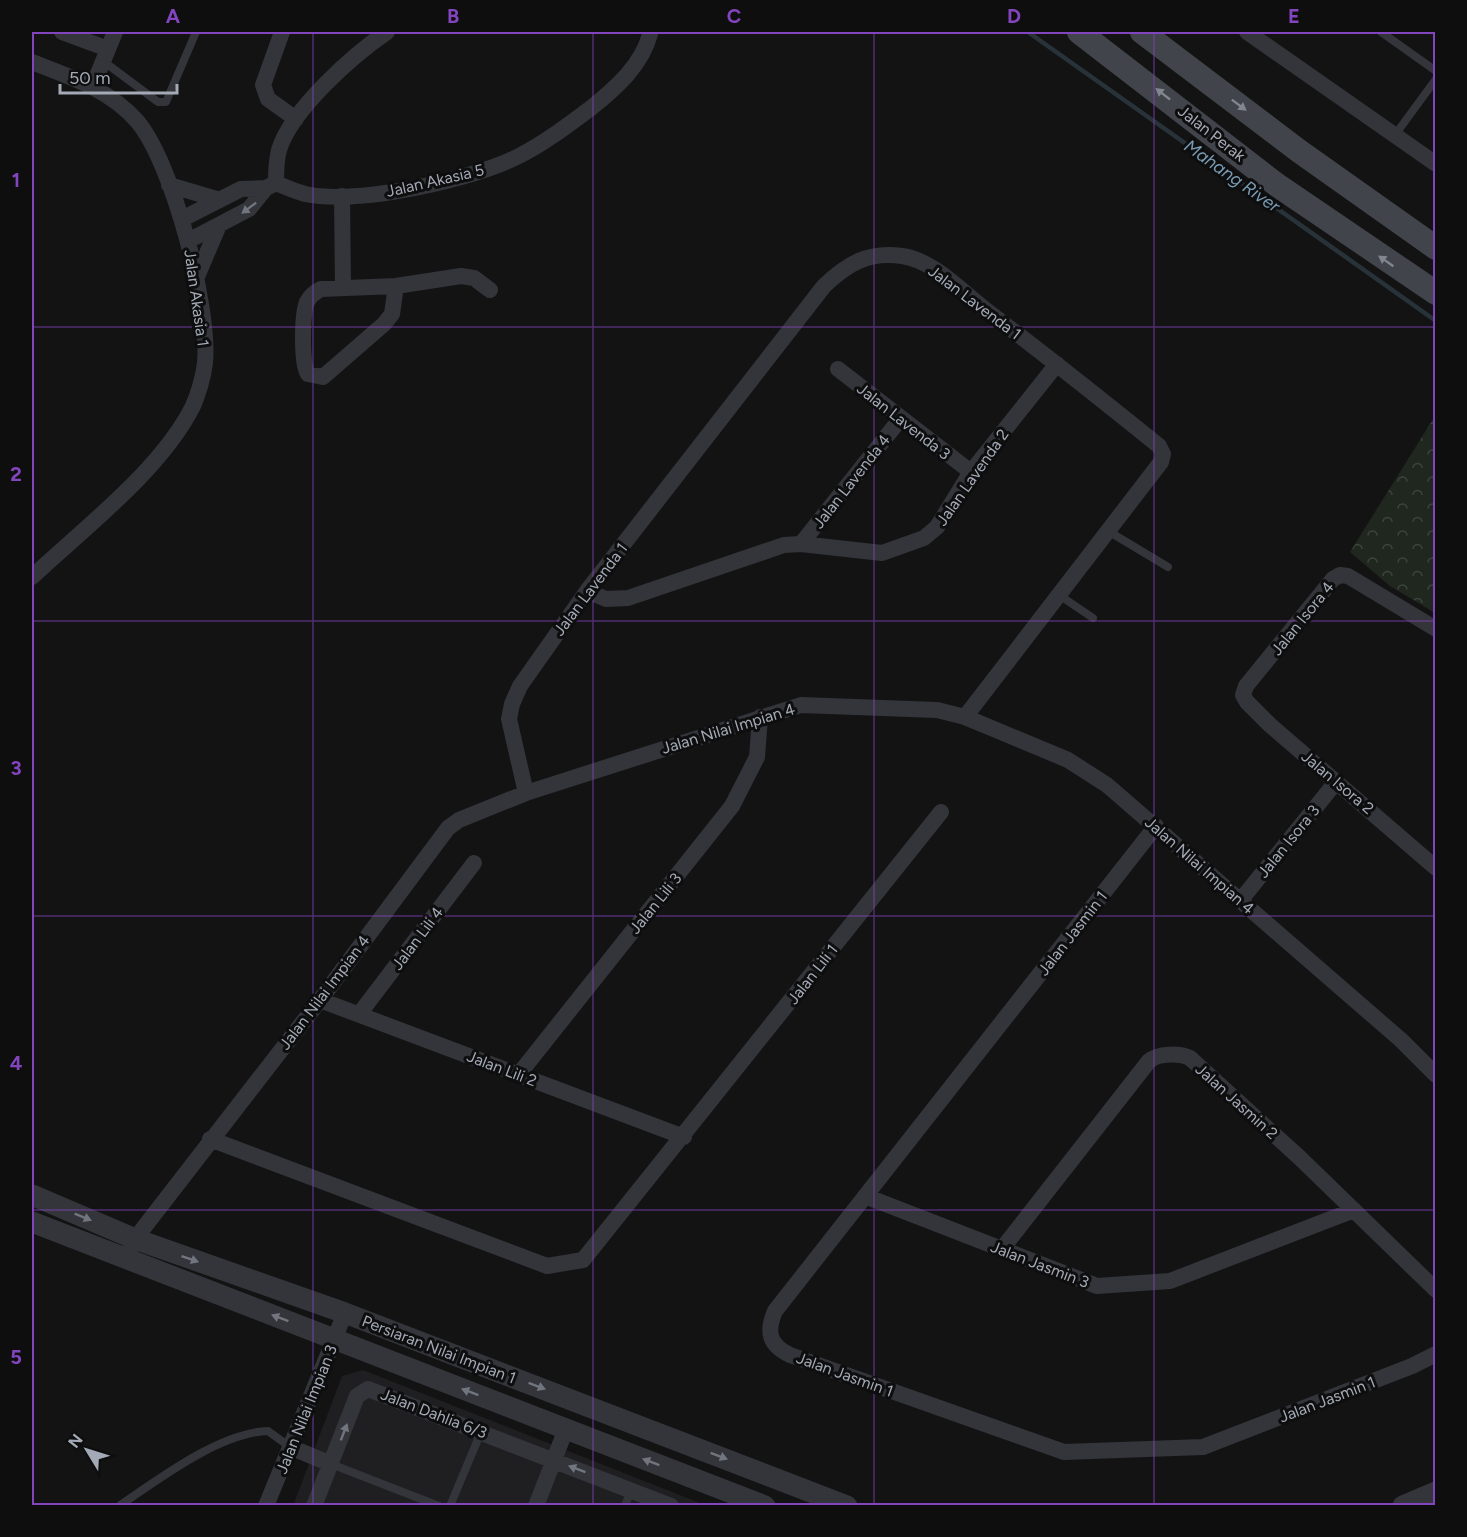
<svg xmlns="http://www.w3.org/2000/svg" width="1467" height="1537" font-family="Figtree,sans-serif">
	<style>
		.built { fill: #1f1f22 }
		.forest { fill: url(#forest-crowns) }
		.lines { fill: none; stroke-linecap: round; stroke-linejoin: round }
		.stream { stroke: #283239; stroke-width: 4.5 }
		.service { stroke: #33353a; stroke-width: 8 }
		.minor { stroke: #33353a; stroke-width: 16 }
		.tertiary { stroke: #33353a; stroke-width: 21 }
		.secondary { stroke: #41444a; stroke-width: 24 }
		.oneway { fill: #818690 }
		.oneway2 { fill: #71757e }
		.grid { fill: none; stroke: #8345bd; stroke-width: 1.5; stroke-opacity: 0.55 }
		.labels { text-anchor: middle; stroke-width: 6; stroke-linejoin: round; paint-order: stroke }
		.street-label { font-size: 16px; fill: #a3aab6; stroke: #0e0e0f }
		.water-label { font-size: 18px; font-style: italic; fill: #789ab3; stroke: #0e0e0f }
		.neatline { fill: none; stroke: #8345bd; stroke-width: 2 }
		.grid-label { font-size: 20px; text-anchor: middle; font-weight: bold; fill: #8345bd }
	</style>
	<defs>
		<pattern id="forest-crowns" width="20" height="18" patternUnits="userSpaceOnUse" patternTransform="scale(1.5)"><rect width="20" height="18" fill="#1f271f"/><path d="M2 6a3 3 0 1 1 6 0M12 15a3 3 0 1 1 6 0" fill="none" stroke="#3c443d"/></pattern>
	</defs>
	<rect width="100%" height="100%" fill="#131314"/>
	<path class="built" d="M363,1370L705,1505L293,1506L342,1376Z"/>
	<path class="forest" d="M1435,416V613L1390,586L1350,552Z"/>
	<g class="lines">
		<path class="stream" d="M1028,32L1436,321"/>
		<path class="service" d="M1381,32L1436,71
			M103,61L158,102H166L196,32
			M1395,135L1436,79
			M1108,531L1168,567
			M1059,595L1093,618
			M331,1464L439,1506
			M119,1506C159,1479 219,1433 268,1431L290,1447
			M450,1506L481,1432
			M625,1506L631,1490"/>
		<path class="minor" d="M62,32L108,49
			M282,32L263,85L268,99L296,119
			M1247,32L1436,164
			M32,62C70,77 109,89 137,121C173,163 210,307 205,363C203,378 199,392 193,406C161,470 84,528 32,577
			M93,86L115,32
			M276,183C285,187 295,191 305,194C357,205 472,180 519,156C545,143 568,125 591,108C616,88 642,65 650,34
			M276,183C276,172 276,161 279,150C291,110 353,55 387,32
			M169,185L220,200
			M342,196L343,288
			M182,219L241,189L266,188
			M188,241L249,209L266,188L276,183
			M196,279L219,225
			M396,286L392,314L384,324L323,377L308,374C301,363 302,314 307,302C310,296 315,292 321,289L396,286L461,276L474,278L490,290
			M838,369L971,472
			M801,544L901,418
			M587,591L606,599L628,598L784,545L801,544L882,553L924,538L937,527L971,472L1057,364
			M1436,629L1348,576L1340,575L1333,579L1246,686L1243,695L1247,702L1270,725L1436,868
			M526,793L509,719L512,704L520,686L587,591L824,286C847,264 868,251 902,256C933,260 961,291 986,310C1044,354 1102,400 1159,446L1163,454L1161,462L965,717
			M1156,826L775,1311C766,1332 769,1345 790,1355L1064,1452L1203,1447L1412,1366L1436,1354
			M1240,901L1336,782
			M320,1000L684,1137
			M360,1013L474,863
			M519,1074L732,806L757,757L760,717
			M210,1139L547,1266L583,1260L941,812
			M865,1196L1097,1286L1170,1281L1354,1210
			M131,1248L135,1239L320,1000L448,828L459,820L526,793L801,705L937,710L965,717L1068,760L1107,785L1401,1040L1436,1075
			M1002,1249L1149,1061C1158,1053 1180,1053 1190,1058L1300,1158L1436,1290
			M290,1447L331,1464
			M266,1506L345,1313
			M314,1506L357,1396L368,1389L671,1506
			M536,1506L566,1429"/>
		<path class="tertiary" d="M32,1195L135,1239L345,1313L847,1506
			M32,1222L765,1506
			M1403,1506L1436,1492"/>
		<path class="secondary" d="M1079,32L1277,185L1436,293
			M1142,32L1299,151L1436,248"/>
	</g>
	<defs><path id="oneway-solid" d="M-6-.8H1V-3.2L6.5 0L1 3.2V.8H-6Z" transform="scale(1.5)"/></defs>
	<g class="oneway">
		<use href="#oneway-solid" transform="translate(1163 94) rotate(-142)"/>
		<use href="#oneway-solid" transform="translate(1239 105) rotate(37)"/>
		<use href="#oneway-solid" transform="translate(1386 261) rotate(-145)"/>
	</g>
	<g class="oneway2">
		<use href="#oneway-solid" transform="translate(249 208) rotate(143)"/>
		<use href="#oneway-solid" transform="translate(83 1217) rotate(22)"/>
		<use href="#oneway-solid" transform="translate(190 1259) rotate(19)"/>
		<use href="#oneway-solid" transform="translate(280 1318) rotate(-159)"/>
		<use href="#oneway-solid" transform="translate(537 1386) rotate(21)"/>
		<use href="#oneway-solid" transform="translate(470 1392) rotate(-159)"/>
		<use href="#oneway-solid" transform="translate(344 1432) rotate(-69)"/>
		<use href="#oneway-solid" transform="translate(719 1456) rotate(21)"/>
		<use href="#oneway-solid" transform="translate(651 1462) rotate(-159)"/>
		<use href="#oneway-solid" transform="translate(577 1469) rotate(-159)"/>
	</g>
	<path class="grid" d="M313,32V1506M593,32V1506M874,32V1506M1154,32V1506M32,327H1436M32,621H1436M32,916H1436M32,1210H1436"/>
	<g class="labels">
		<g class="street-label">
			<text transform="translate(1212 133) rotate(38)" y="6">Jalan Perak</text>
			<text transform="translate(435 180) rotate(-13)" y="6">Jalan Akasia 5</text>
			<text transform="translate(197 298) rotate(82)" y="6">Jalan Akasia 1</text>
			<text transform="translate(975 302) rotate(37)" y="6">Jalan Lavenda 1</text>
			<text transform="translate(904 421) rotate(38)" y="6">Jalan Lavenda 3</text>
			<text transform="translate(972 477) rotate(-55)" y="6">Jalan Lavenda 2</text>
			<text transform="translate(851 481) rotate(-52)" y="6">Jalan Lavenda 4</text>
			<text transform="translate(590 589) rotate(-53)" y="6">Jalan Lavenda 1</text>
			<text transform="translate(1302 618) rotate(-51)" y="6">Jalan Isora 4</text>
			<text transform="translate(728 728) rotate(-17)" y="6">Jalan Nilai Impian 4</text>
			<text transform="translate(1338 782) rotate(40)" y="6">Jalan Isora 2</text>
			<text transform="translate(1288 841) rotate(-51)" y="6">Jalan Isora 3</text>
			<text transform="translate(1200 865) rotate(41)" y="6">Jalan Nilai Impian 4</text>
			<text transform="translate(655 903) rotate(-51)" y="6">Jalan Lili 3</text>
			<text transform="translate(1072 933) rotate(-52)" y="6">Jalan Jasmin 1</text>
			<text transform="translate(417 938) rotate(-53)" y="6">Jalan Lili 4</text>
			<text transform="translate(812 974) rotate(-52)" y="6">Jalan Lili 1</text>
			<text transform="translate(324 992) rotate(-53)" y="6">Jalan Nilai Impian 4</text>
			<text transform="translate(502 1068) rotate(21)" y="6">Jalan Lili 2</text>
			<text transform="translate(1237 1101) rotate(42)" y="6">Jalan Jasmin 2</text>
			<text transform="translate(1040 1264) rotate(21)" y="6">Jalan Jasmin 3</text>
			<text transform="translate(439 1349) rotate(21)" y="6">Persiaran Nilai Impian 1</text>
			<text transform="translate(845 1374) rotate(20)" y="6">Jalan Jasmin 1</text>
			<text transform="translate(1327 1399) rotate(-21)" y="6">Jalan Jasmin 1</text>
			<text transform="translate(306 1409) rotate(-68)" y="6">Jalan Nilai Impian 3</text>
			<text transform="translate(434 1413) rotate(21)" y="6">Jalan Dahlia 6/3</text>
		</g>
		<g class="water-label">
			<text transform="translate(1232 176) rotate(35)" y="6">Mahang River</text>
		</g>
	</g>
	<rect width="1467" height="1537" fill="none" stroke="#0e0e0f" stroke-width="66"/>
	<g transform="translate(87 1450) rotate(308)" stroke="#0e0e0f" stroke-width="4.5" paint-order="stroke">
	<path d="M0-4.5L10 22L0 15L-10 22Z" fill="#a3aab6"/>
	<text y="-9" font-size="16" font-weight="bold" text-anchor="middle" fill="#a3aab6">N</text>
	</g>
	<path d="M60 84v9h117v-9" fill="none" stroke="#a3aab6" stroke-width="3"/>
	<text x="69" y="84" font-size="18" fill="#a3aab6" stroke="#0e0e0f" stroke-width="4.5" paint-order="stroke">50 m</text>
	<rect x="33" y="33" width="1401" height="1471" class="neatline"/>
	<g class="grid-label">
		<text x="173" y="23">A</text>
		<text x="453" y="23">B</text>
		<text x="734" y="23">C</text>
		<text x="1014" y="23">D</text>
		<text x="1294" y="23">E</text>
		<text x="16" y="187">1</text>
		<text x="16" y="481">2</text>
		<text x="16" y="775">3</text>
		<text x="16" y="1070">4</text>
		<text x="16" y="1364">5</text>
	</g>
</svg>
